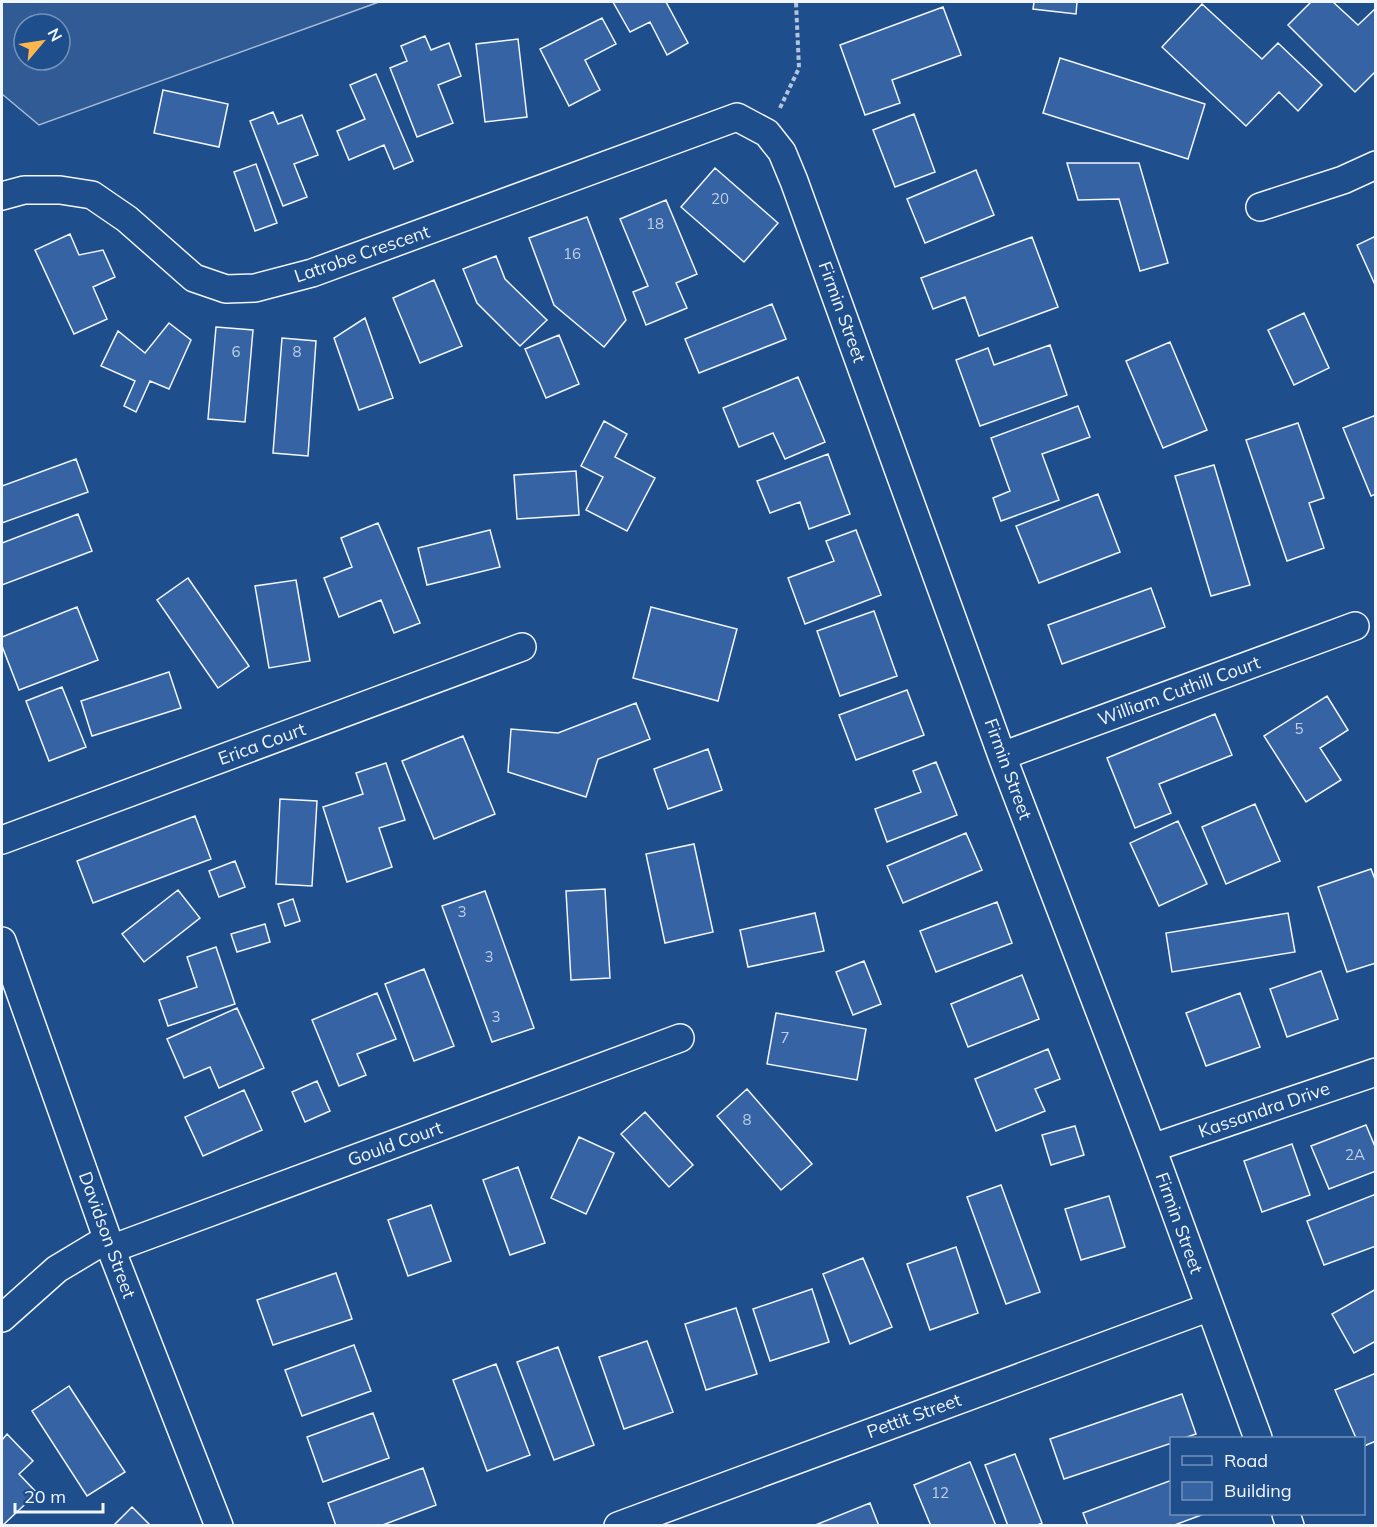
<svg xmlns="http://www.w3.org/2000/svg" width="1377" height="1527" font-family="Mulish,sans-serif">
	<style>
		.built { fill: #305b95; stroke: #a8bbd7; stroke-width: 1.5; fill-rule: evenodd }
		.building { fill: #3563a3; stroke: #f2f6ff; stroke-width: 1.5 }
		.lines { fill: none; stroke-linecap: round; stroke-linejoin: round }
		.minor-casing { stroke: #f2f6ff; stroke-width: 30 }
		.path { stroke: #b3c4dc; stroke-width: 4; stroke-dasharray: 4.5 3; stroke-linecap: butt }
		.minor { stroke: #1f4e8c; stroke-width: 27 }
		.labels { text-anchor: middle; stroke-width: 4.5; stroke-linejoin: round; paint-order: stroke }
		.number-label { font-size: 15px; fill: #c3d1e8 }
		.street-label { font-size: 18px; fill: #f2f6ff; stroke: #1f4e8c }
	</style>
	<rect width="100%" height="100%" fill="#1f4e8c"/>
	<path class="built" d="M2,2H379L39,125L2,94ZM24,24H60V60H24Z"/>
	<path class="building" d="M613,2H666L688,43L667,55L650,22L630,32Z
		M1034,2H1077L1076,14L1033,9Z
		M1311,2H1333L1358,25L1376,8V71L1355,92L1288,25Z
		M1202,4L1262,59L1278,43L1322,85L1298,111L1279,92L1246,126L1162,47Z
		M943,7L961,55L892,80L900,103L865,115L840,45Z
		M602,18L616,44L585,60L600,90L569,106L540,49Z
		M425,36L431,50L449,43L461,76L438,85L453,123L417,137L390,68L407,61L401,46Z
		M518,39L527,117L485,122L476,44Z
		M1060,58L1205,104L1188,159L1043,113Z
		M376,74L413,161L394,169L384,145L349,160L337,131L365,119L350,85Z
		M163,90L228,104L219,147L154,133Z
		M273,112L278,124L302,115L318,155L294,164L307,197L283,206L250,121Z
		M914,114L935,172L895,187L873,130Z
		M1067,163H1139L1168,263L1140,271L1119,199L1078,200Z
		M256,164L277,223L255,231L234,172Z
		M715,168L778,223L744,262L681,207Z
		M976,170L994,215L925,243L907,199Z
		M666,200L697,274L676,283L687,308L646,325L633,292L648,286L620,219Z
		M587,217L626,320L604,347L554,305L529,238Z
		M70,234L79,255L103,250L115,277L93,287L107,319L74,334L35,250Z
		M1376,236V287L1357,245Z
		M1032,237L1058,307L979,336L965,297L933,309L921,278Z
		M496,256L505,279L547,320L520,346L477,303L463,269Z
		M434,280L462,346L420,363L393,298Z
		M772,304L786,339L699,373L685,339Z
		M1304,313L1329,368L1294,385L1268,330Z
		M365,318L393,398L359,410L334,338Z
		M169,323L191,340L169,389L150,381L136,412L124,406L135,381L101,366L118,331L145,353Z
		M216,327L253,330L245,422L208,419Z
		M559,335L579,384L546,398L525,349Z
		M282,338L316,341L308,456L273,453Z
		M1170,342L1207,430L1163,448L1126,361Z
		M1050,345L1067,395L980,426L956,360L988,348L994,365Z
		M798,377L825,442L785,459L773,433L739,447L723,408Z
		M1078,406L1090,437L1042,454L1059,500L1001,521L993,498L1010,491L991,438Z
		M1376,415V494L1371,496L1343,428Z
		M604,421L627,434L615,457L655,478L627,531L586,510L603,477L581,466Z
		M1298,423L1324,498L1309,503L1324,548L1287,561L1246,440Z
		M828,454L850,514L809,529L800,502L770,513L757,481Z
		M76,459L88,492L2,523V486Z
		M1214,465L1250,585L1211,596L1175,476Z
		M576,471L579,515L517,519L514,475Z
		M1098,494L1120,552L1039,583L1016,526Z
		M78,514L92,551L2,585V543Z
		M378,523L420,623L394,633L381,600L339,617L324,578L352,567L341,538Z
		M490,530L500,567L427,585L418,548Z
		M856,530L881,595L805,624L788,578L834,561L826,541Z
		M188,578L249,666L218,688L157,600Z
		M296,580L310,661L269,668L255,586Z
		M1151,588L1165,627L1062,664L1048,625Z
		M77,607L98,660L19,690L2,646V637Z
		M651,607L737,629L718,701L633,678Z
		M874,611L897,676L840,696L817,631Z
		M169,672L181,708L92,736L81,701Z
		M62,687L86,747L49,761L26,701Z
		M907,690L924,735L856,760L839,715Z
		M1327,696L1348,730L1320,748L1341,780L1306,802L1264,736Z
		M636,703L650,739L598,759L586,797L508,772L511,729L558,733Z
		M1215,714L1232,755L1159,784L1171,813L1135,828L1107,758Z
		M463,736L495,814L434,839L402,761Z
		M708,749L722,790L668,809L654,769Z
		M936,762L957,815L887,842L875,809L921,792L913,771Z
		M386,763L405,820L379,828L392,867L347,882L323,807L363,794L356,773Z
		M280,799L317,801L312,886L276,884Z
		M1255,804L1280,861L1226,884L1202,827Z
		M195,816L211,859L93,903L77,861Z
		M1178,821L1207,884L1159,906L1130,843Z
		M966,833L982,870L903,903L887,866Z
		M694,844L713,932L665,943L646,854Z
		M235,861L245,887L219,897L209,871Z
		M1371,869L1376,882V963L1347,972L1318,887Z
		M605,889L610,978L571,980L566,891Z
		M178,890L200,918L144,962L122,934Z
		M485,891L534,1028L492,1042L442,906Z
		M293,899L300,921L285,926L278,904Z
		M997,902L1012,943L936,972L920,931Z
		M815,913L824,951L748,967L740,930Z
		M1288,913L1295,952L1172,972L1166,933Z
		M265,924L270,942L237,952L231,934Z
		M216,947L235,1004L168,1026L159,1000L197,987L187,957Z
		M864,961L881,1004L853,1015L836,972Z
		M424,969L454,1046L414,1061L385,984Z
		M1321,971L1338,1019L1287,1037L1270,989Z
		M1022,975L1039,1019L968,1047L951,1004Z
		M377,993L396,1039L357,1054L366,1075L339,1086L312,1020Z
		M1240,993L1260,1047L1206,1066L1186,1013Z
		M237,1008L264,1068L219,1088L210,1067L184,1078L167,1039Z
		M776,1013L866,1029L857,1080L767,1064Z
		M1048,1049L1060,1079L1035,1089L1045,1111L996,1131L975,1079Z
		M317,1081L330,1111L305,1122L292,1092Z
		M747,1089L812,1164L781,1190L717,1116Z
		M244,1090L262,1130L203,1156L185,1117Z
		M645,1112L693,1165L669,1187L621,1134Z
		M1366,1125L1376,1149V1171L1329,1189L1311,1146Z
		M1075,1126L1084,1155L1051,1165L1042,1135Z
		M579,1137L614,1153L586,1214L551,1198Z
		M1292,1144L1310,1195L1262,1212L1244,1161Z
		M518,1167L545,1243L510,1255L483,1180Z
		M1001,1185L1040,1292L1006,1304L967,1197Z
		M1376,1194V1246L1324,1265L1307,1221Z
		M1109,1196L1125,1247L1081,1260L1065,1209Z
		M431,1205L451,1261L408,1276L388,1220Z
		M956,1247L978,1313L930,1330L907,1264Z
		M863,1258L892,1327L850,1344L823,1274Z
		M336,1273L352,1319L273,1345L257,1300Z
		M812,1289L829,1342L770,1361L753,1309Z
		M1376,1289V1341L1354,1353L1332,1314Z
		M736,1308L757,1374L706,1390L685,1324Z
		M647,1341L673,1412L624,1429L599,1357Z
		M354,1345L371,1391L302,1416L285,1370Z
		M558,1347L594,1445L554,1460L517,1362Z
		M496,1364L530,1455L487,1471L453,1380Z
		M1376,1373V1441L1364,1446V1438H1356L1335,1390Z
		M69,1386L125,1472L87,1496L32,1411Z
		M1182,1394L1196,1434L1184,1438H1172V1443L1064,1479L1050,1439Z
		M373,1413L389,1458L323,1482L307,1437Z
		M7,1434L33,1461L19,1474L37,1493L2,1526V1440Z
		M1015,1454L1042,1523L1035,1526H1008L985,1465Z
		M970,1462L996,1526H931L914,1485Z
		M423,1468L436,1505L380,1526H336L328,1503Z
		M1172,1480V1514H1204L1172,1526H1088L1083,1513Z
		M870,1503L879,1526H813Z
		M132,1507L151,1526H113Z"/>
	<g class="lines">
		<g class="minor-casing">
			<path id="minor" d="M2,196L24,190H60L92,195L127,219L194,278L226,289L255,288L312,273L737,117L767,133L782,152L794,181L1002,756L1152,1148L1258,1438
				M1260,207L1343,180L1376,165
				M1002,756L1355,626
				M2,840L522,647
				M2,941L111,1249L219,1526
				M1152,1148L1376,1072
				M111,1249L680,1038
				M2,1318L57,1269L107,1239
				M1286,1514L1290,1526
				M618,1526L1210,1307"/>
		</g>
		<path class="path" d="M780,108L799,68L796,2"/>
		<use href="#minor" class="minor"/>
	</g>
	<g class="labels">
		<g class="number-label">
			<text x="720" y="204">20</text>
			<text x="655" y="229">18</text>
			<text x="572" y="259">16</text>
			<text x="236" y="357">6</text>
			<text x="297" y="357">8</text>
			<text x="1299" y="734">5</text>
			<text x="462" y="917">3</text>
			<text x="489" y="962">3</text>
			<text x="496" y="1022">3</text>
			<text x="785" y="1043">7</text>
			<text x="747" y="1125">8</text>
			<text x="1355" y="1160">2A</text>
			<text x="940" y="1498">12</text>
		</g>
		<g class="street-label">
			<text transform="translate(362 254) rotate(-19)" y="6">Latrobe Crescent</text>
			<text transform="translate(842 312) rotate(70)" y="6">Firmin Street</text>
			<text transform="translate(1179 691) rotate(-20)" y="6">William Cuthill Court</text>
			<text transform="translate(262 744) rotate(-20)" y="6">Erica Court</text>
			<text transform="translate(1008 769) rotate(70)" y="6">Firmin Street</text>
			<text transform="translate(1264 1110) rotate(-19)" y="6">Kassandra Drive</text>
			<text transform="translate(395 1144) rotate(-20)" y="6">Gould Court</text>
			<text transform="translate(1179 1223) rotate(70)" y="6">Firmin Street</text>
			<text transform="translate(107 1235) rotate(70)" y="6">Davidson Street</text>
			<text transform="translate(914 1416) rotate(-20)" y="6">Pettit Street</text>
		</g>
	</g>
	<rect width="1377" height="1527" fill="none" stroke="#f2f6ff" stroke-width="6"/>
	<rect x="1170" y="1437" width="195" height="78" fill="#1f4e8c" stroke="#7391ba" stroke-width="1.5"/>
	<rect x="1182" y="1456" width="30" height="9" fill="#1f4e8c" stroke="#7391ba" stroke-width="1.5"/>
	<text x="1224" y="1467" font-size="18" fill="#f2f6ff">Road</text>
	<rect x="1182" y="1482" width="30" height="18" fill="#3563a3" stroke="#7391ba" stroke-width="1.5"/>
	<text x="1224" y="1497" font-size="18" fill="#f2f6ff">Building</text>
	<g transform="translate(42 42) rotate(61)"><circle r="28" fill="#1f4e8c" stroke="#7391ba" stroke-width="1.5"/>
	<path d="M0-4.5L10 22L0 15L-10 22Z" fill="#ffb74d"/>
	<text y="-9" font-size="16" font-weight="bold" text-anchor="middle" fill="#f2f6ff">N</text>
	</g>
	<path d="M15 1503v9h88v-9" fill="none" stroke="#f2f6ff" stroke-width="3"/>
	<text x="24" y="1503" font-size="18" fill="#f2f6ff" stroke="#1f4e8c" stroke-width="4.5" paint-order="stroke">20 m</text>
</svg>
